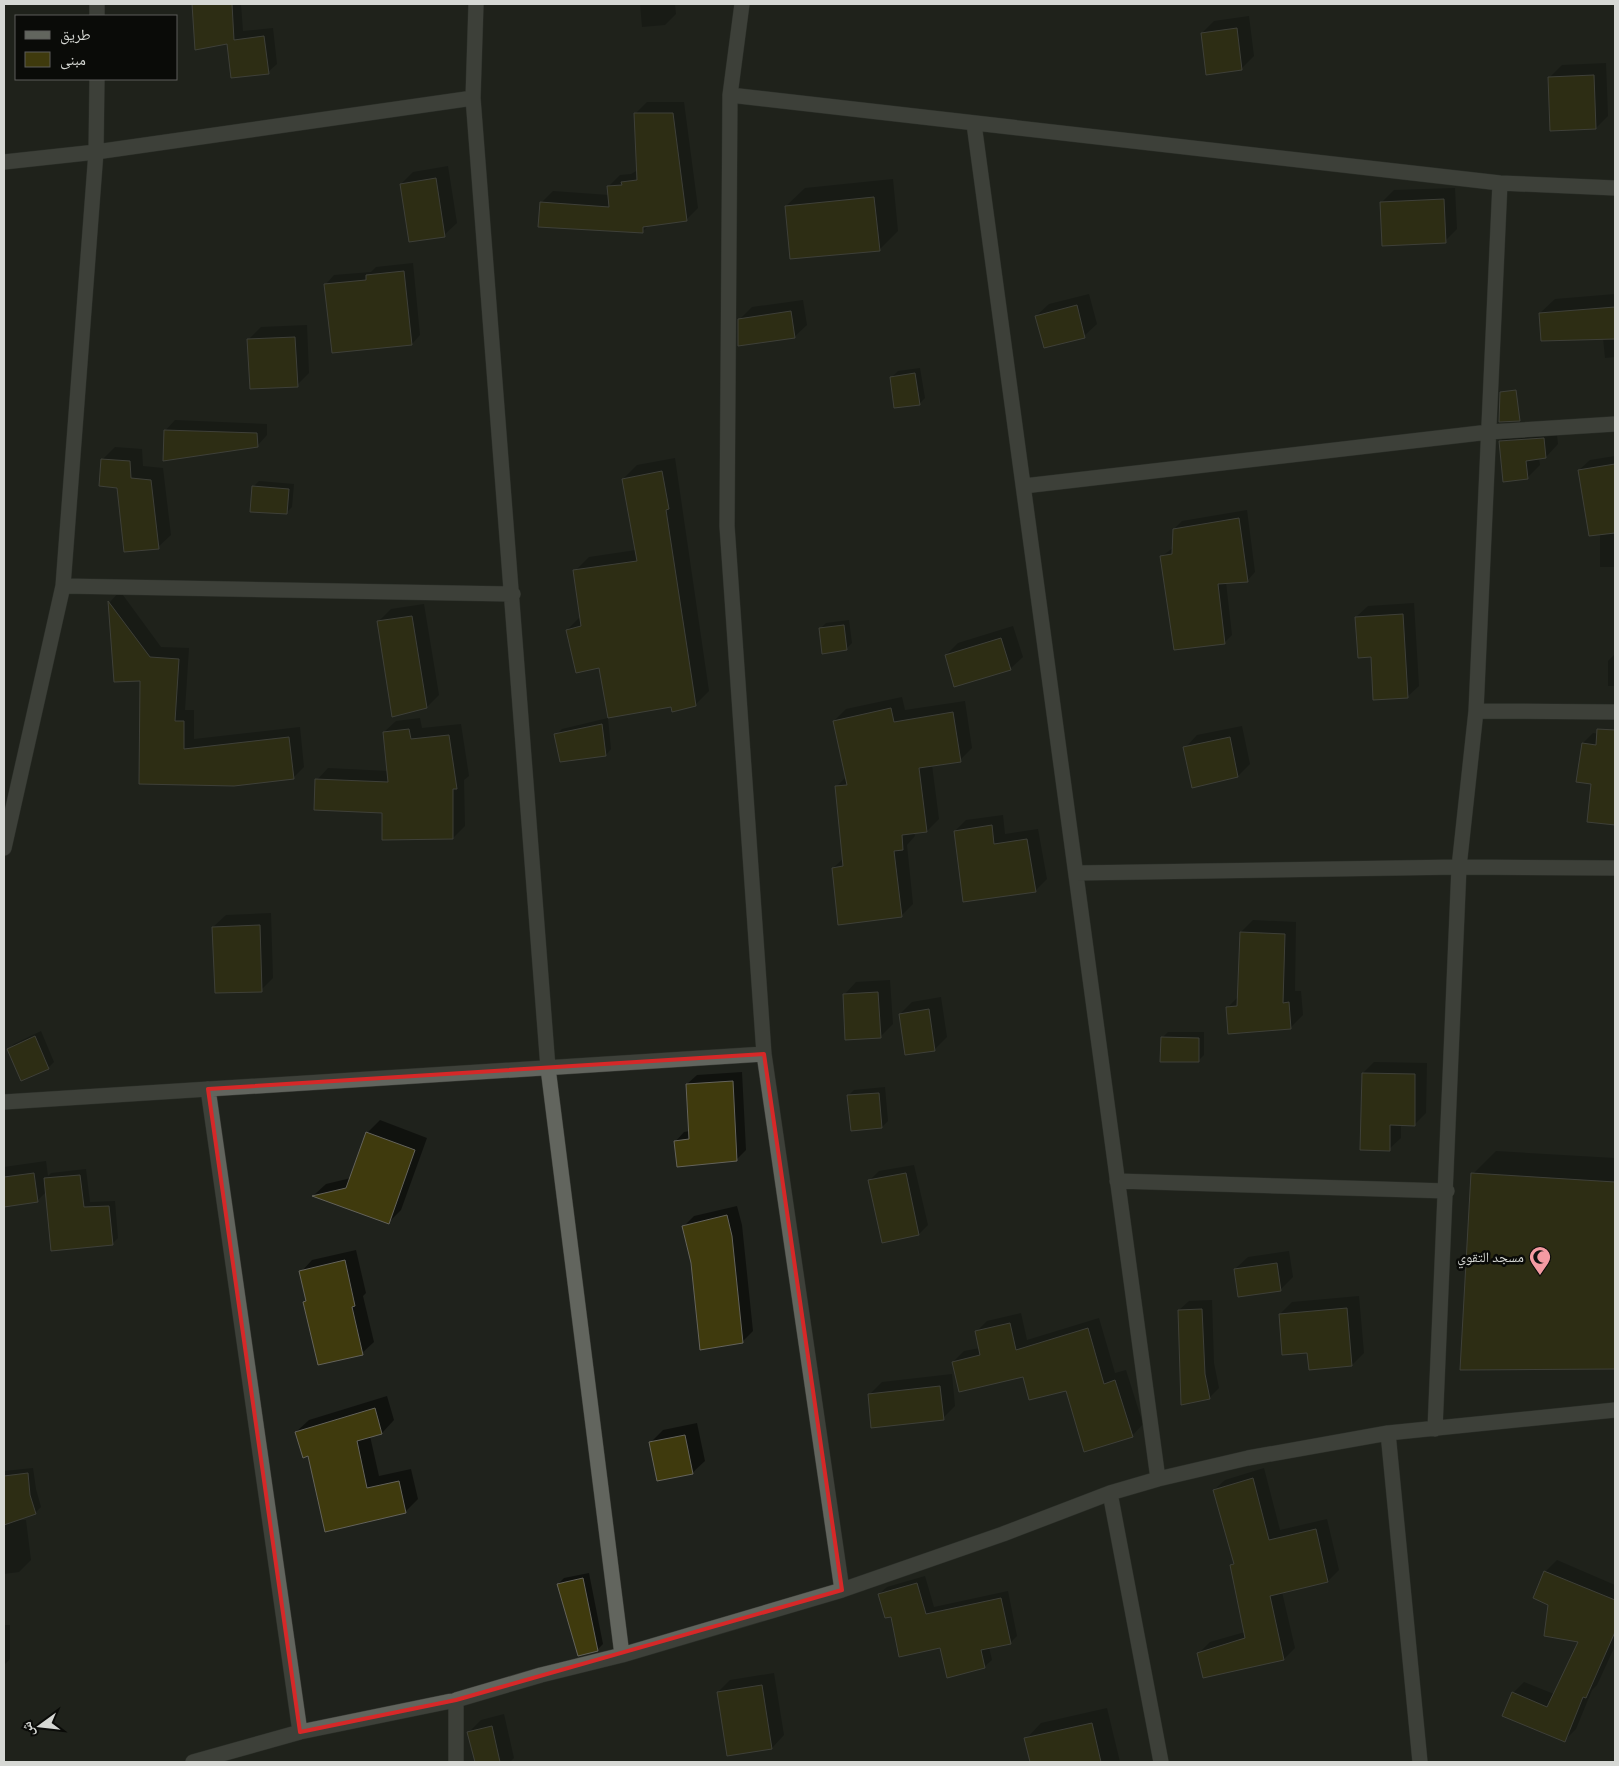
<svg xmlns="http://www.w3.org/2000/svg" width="1619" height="1766" font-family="'Source Serif 4','Noto Naskh Arabic',serif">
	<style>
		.shadow { fill: #0007 }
		.building { fill: #3f3a0d; stroke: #64635b }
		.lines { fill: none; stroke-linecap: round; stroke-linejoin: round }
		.minor-casing { stroke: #3a3c37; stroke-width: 16 }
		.minor { stroke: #62655e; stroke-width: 15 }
		.marked { fill: none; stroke: #d62828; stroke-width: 4; stroke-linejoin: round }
		.labels { text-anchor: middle; stroke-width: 5; stroke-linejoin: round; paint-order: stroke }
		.poi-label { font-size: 14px; fill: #d6d8d4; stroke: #0a0b08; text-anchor: end }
	</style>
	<rect width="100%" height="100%" fill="#1f221c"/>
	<path class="shadow" d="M193,4H241L243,31L273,28L277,64L268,72L228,43L196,49Z
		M640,4H675L676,14L665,25L642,27Z
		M1249,16L1254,56L1241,69L1202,33L1214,21Z
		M1606,63L1608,116L1596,128L1550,77L1562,65Z
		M647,102H684L698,208L686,220L649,225L642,232L541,203L553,191L609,195L608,187L620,175L631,174L638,170L635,114Z
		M448,166L457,223L444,235L401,184L413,172Z
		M893,179L898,231L879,250L786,206L805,188Z
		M1455,188L1457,229L1445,241L1381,203L1394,190Z
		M413,263L420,335L412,344L326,284L334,275L371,272L376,267Z
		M1089,294L1097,324L1084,336L1036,316L1049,304Z
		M1615,294V357L1605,358L1603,338L1540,313L1555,299Z
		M803,300L807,325L794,337L739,320L752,307Z
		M307,325L309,373L297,385L248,340L261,327Z
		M920,368L925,398L919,404L892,377L898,371Z
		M175,420L267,424V435L257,446L165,431Z
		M1556,426L1558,444L1546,457L1539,458L1540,465L1528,477L1504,480L1500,441L1512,429Z
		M115,447L142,449L143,466L163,468L171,535L158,547L103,459Z
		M1615,456V567H1600V534L1579,470L1590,460Z
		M675,458L709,691L695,705H671L600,666L567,630L581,616L575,571L589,557L636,550L623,479L637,465Z
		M259,481L294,484L292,507L286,513L253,487Z
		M1247,510L1255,572L1247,581L1226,582L1232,635L1224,643L1162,556L1173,548L1174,529L1182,521Z
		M120,591L161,647L189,648L185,710H194V739L300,727L304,767L293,778L140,783L142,680L115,681L110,602Z
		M1414,603L1419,686L1407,697L1356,617L1368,606Z
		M424,604L439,695L427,707L378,622L391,609Z
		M849,620L852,643L846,649L820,629L826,623Z
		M1013,626L1023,657L1010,669L946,655L958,643Z
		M1614,655L1615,686H1608V661Z
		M902,697L905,710L965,701L972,748L960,760L932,765L939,819L927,831L914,833L915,836L907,845L913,904L901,916L833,868L844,858L836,787L846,777L834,721L846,709Z
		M420,718L422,728L461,724L469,776L464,780L465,826L453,838L384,812L317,780L328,768L388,771L384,732L396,721Z
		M608,718L611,749L606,755L556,735L562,729Z
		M1242,726L1250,764L1238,776L1185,748L1197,735Z
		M1593,733L1615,736V824L1589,821L1593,783L1583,743Z
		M1003,815L1005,834L1038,829L1047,879L1036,890L955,831L966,820Z
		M271,913L273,978L261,990L213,927L226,915Z
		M1253,920L1296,922L1295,991H1301L1303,1015L1290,1028L1227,1008L1239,996L1241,932Z
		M890,980L893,1024L880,1037L844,995L856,982Z
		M941,997L947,1037L934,1050L900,1014L912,1002Z
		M41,1031L54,1062L48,1068L8,1050L14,1044Z
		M1168,1032H1204V1055L1198,1061L1162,1038Z
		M1374,1062L1427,1063L1426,1113L1414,1125L1401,1124V1138L1389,1149H1361V1082L1363,1073Z
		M742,1072L746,1150L736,1160L675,1142L684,1132L690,1131L687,1084L697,1075Z
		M885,1087L888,1121L882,1127L848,1096L854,1090Z
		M380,1120L427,1138L401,1210L388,1223L314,1195L326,1184L351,1178L367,1133Z
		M1496,1151L1615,1158V1368L1461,1369L1473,1174Z
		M46,1161L48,1176L51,1173L86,1169L90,1202L115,1201L118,1238L112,1244L47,1191L37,1201L4,1206V1167Z
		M914,1165L928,1225L919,1234L883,1241L870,1180L879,1171Z
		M737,1206L742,1225L753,1331L742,1342L692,1263L683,1227L694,1216Z
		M356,1250L366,1293L363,1296L374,1342L362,1353L305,1302L307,1299L301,1272L312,1260Z
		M1289,1251L1293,1277L1280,1290L1235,1269L1248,1257Z
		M1359,1296L1364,1353L1352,1365L1308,1351L1280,1314L1292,1302Z
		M1212,1300L1214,1363L1219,1388L1209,1398L1179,1310L1189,1301Z
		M1021,1313L1027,1340L1099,1318L1115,1373L1126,1370L1143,1424L1132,1436L1066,1390L1024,1375L953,1362L964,1351L980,1348L976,1332L987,1321Z
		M952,1374L955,1406L943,1418L869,1395L882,1382Z
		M387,1396L394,1420L382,1433L370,1436L379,1476L411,1469L418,1499L406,1511L309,1455L296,1432L309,1420Z
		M697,1423L705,1461L692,1473L651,1442L663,1430Z
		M33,1468L36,1489L41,1507L35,1513L14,1520H26L31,1560L19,1572L4,1574V1471Z
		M1264,1468L1280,1530L1327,1519L1339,1570L1328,1581L1282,1592L1295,1648L1284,1659L1204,1677L1199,1653L1210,1642L1245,1632L1231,1565L1235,1562L1214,1490L1225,1480Z
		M1557,1560L1615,1585V1646L1597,1685L1592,1690L1576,1729L1565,1740L1513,1693L1524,1682L1554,1694L1579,1641L1550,1604L1545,1572Z
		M589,1573L603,1644L597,1650L558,1584L564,1578Z
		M925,1576L934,1607L1008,1591L1017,1636L1010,1643L989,1647L992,1660L984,1667L941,1647L879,1594L887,1587Z
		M4,1625H10V1659L4,1665Z
		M774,1673L784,1735L772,1748L718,1692L730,1680Z
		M1107,1708L1120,1762H1031L1026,1739L1041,1723Z
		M504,1714L514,1758L510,1762H476L469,1732L481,1720Z"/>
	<path class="building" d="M192,4H232L234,40L264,36L269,74L231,78L227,44L195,50Z
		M1237,28L1242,70L1206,75L1201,33Z
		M1594,75L1596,129L1550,131L1548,77Z
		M634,113H673L687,221L643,227V233L538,227L540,202L609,207L607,186L622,185L621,182L637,180Z
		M436,178L445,237L409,242L400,184Z
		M874,197L880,251L790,259L785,206Z
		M1444,199L1446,243L1382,246L1380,202Z
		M404,271L412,345L332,353L324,284L366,280V275Z
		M1077,305L1085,338L1044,348L1035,316Z
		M1615,307V339L1541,341L1539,313Z
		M791,311L795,338L738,346V319Z
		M295,337L298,387L250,389L247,339Z
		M915,373L920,405L894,408L890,377Z
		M1516,390L1520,421L1499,422L1500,392Z
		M164,430L257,433L258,447L163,461Z
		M1544,438L1546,458L1526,461L1528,479L1503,482L1499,441Z
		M101,459L130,461L131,478L151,480L159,549L124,552L117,488L99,486Z
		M1615,464V533L1589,536L1578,470Z
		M662,471L669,509L666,510L696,706L672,712L671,707L608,718L599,668L576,673L566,630L581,626L573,570L637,561L622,479Z
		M252,486L289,489L287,514L250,512Z
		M1239,518L1248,582L1218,584L1225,644L1174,650L1160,556L1172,554L1173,529Z
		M108,601L150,657L179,659L175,721H184V749L289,737L294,779L234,786L139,784L140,681L114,682Z
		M1403,614L1408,698L1373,700L1371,657L1358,658L1355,617Z
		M412,616L427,708L392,717L377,621Z
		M844,625L847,650L822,654L819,628Z
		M1001,638L1011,670L954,687L945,655Z
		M891,708L894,722L953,712L961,762L919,768L927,832L902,835L903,850L894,851L902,917L838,925L832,868L843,866L835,786L847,785L833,721Z
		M602,724L606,756L560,762L554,734Z
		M409,729L411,739L449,735L457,789H453V839L382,840V813L314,810L315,779L388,782L383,732Z
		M1597,729L1615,730V825L1587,822L1591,784L1576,782L1582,743L1596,745Z
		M1230,737L1238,777L1192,788L1183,747Z
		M992,825L994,844L1027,839L1036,892L963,902L954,831Z
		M260,925L262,992L215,993L212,927Z
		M1240,932L1285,934L1283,1003L1289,1002L1291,1029L1228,1034L1226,1007L1237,1006Z
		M878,992L881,1038L845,1040L843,994Z
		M929,1009L935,1051L905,1055L899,1014Z
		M35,1036L49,1069L21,1081L7,1049Z
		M1161,1037L1199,1038V1062H1160Z
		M1362,1073L1415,1074V1126L1390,1125V1151L1360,1150Z
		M733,1081L737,1161L677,1167L674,1141L689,1139L686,1084Z
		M879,1093L882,1128L851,1131L847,1095Z
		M366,1132L415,1150L389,1224L312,1196L346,1188Z
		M34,1173L38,1202L4,1207V1177Z
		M906,1173L919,1235L882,1243L868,1180Z
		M1471,1173L1615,1182V1369L1460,1370Z
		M80,1175L84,1207L109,1206L113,1245L51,1251L44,1178Z
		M727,1215L732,1236L743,1343L700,1350L691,1263L682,1226Z
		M345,1260L355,1306L352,1307L363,1355L318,1365L303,1302L306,1301L299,1271Z
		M1277,1263L1281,1291L1238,1297L1234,1269Z
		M1347,1308L1352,1366L1309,1370L1307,1353L1282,1355L1279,1314Z
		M1202,1309L1205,1374L1210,1399L1181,1405L1178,1310Z
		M1010,1323L1016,1350L1088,1328L1104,1384L1115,1380L1133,1437L1084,1452L1066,1391L1029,1400L1023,1377L959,1392L952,1362L980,1355L975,1331Z
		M940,1386L944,1420L871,1428L868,1394Z
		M375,1408L382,1434L357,1441L367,1488L399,1481L406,1513L325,1532L308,1456L303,1458L295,1432Z
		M685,1435L693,1474L657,1481L649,1442Z
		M28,1473L30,1495L36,1514L4,1525V1476Z
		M1253,1478L1269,1540L1316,1529L1328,1582L1270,1596L1284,1660L1203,1678L1197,1653L1245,1638L1230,1565L1234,1564L1213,1490Z
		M1544,1571L1615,1600V1632L1586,1698L1583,1697L1565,1742L1502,1716L1512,1692L1547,1707L1578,1642L1544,1636L1548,1605L1533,1598Z
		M583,1578L598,1651L578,1656L557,1584Z
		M917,1583L926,1614L1001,1598L1011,1644L981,1650L985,1668L947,1678L940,1648L899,1657L891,1617L885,1618L878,1594Z
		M762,1685L772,1749L727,1756L717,1692Z
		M1092,1723L1101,1762H1030L1024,1738Z
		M492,1726L500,1762H475L467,1732Z"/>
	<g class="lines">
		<g class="minor-casing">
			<path id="minor" d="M476,4L473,98L548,1068L622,1655
				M742,4L730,95L727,526L764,1054L842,1590
				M97,16V4
				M730,95L1500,183L1615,188
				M974,124L1158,1479
				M4,162L96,152L473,98
				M1024,486L1489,432L1615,424
				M63,586L513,594
				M1476,711L1615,712
				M4,848L63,586L96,152L97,79
				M1076,873L1459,867L1615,868
				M208,1089L300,1732
				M4,1102L764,1054
				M1117,1181L1447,1191
				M1435,1429L1459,867L1476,711L1500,183
				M1388,1433L1420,1762
				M1110,1493L1161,1762
				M193,1762L300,1732L456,1700L541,1675L622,1655L842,1590L1003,1534L1110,1493L1158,1479L1248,1458L1388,1433L1615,1410
				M456,1762V1700"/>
		</g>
		<use href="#minor" class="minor"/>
	</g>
	<path d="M0 0H1619V1766H0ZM764,1054L842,1590L456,1700L300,1732L208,1089Z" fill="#1f221c" fill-opacity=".55" fill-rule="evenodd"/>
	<path class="marked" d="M764,1054L842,1590L456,1700L300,1732L208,1089Z"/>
	<defs>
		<g id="mosque-pin" transform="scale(1.125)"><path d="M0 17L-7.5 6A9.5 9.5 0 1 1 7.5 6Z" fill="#f49aa2" stroke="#0a0b08"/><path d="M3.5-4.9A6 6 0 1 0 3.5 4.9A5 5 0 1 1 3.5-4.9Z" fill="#111"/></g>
	</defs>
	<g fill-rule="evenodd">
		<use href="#mosque-pin" x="1540" y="1257"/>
	</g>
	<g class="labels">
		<g class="poi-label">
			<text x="1524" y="1262">مسجد التقوي</text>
		</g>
	</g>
	<rect width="1619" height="1766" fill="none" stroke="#d6d8d4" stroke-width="10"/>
	<rect x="15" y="15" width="162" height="65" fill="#0a0b08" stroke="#5c5d5a"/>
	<rect x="25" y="31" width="25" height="8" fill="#62655e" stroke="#5c5d5a"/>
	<text x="60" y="40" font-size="15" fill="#d6d8d4">طريق</text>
	<rect x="25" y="52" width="25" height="15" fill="#3f3a0d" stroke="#5c5d5a"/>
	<text x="60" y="65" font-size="15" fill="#d6d8d4">مبنى</text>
	<g transform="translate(40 1726) rotate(255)" stroke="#0a0b08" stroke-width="4" paint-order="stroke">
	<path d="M0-4L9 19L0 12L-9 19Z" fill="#d6d8d4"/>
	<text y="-8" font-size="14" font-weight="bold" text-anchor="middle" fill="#d6d8d4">ش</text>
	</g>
</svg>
